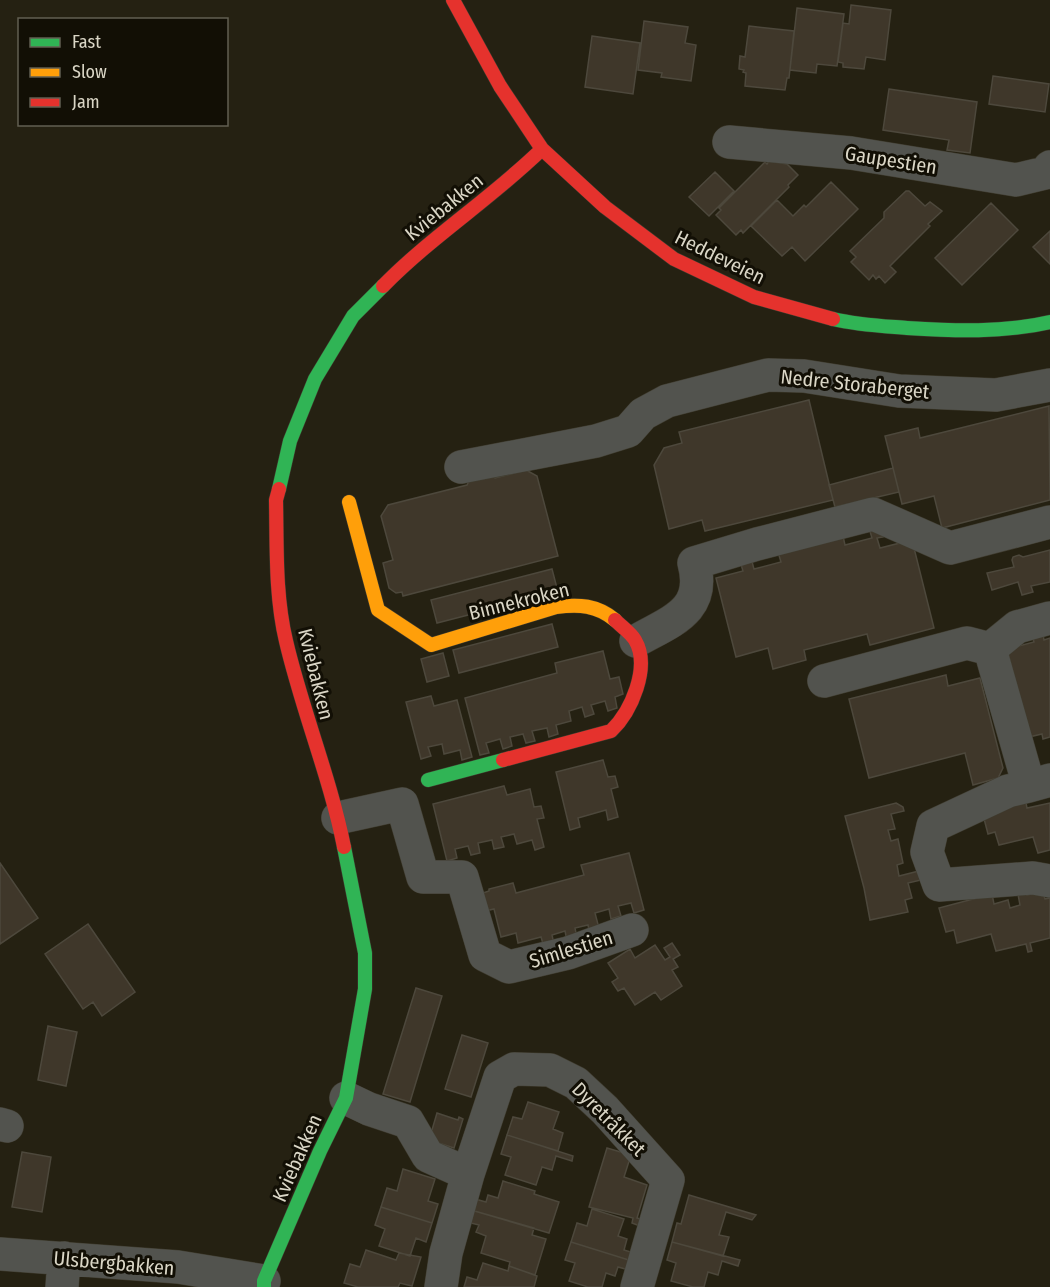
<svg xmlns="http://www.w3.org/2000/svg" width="1050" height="1287" font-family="'Fira Sans Condensed',sans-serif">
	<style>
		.building { fill: #3f372a; stroke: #4d483c; stroke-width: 1.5 }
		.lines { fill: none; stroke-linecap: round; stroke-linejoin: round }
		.street-casing { stroke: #403d30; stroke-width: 34 }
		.fast-casing { stroke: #403d30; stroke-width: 15 }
		.slow-casing { stroke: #403d30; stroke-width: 15 }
		.jam-casing { stroke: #403d30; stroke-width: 15 }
		.street { stroke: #52534e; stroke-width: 33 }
		.fast { stroke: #30b455; stroke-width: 14 }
		.slow { stroke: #ff9f0a; stroke-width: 14 }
		.jam { stroke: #e5322d; stroke-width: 14 }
		.labels { text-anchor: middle; stroke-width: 6; stroke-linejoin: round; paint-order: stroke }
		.street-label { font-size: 20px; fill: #dad6c6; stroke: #120f05 }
	</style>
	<rect width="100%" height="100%" fill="#252112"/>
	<path class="building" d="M851,5L891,10L885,60L866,57L864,69L843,67V63L838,62L843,23L849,24Z
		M797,8L844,14L837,66L817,64L816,73L790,70Z
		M644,21L688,27L685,43L696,45L691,81L661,77L662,73L638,70Z
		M749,26L794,31L789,78H787L785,90L745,86L746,73L743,72L744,70L739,69L740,56L745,57Z
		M592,36L640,43L633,94L585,87Z
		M993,76L1049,84L1045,112L989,104Z
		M889,89L977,102L970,153L947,150L949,140L883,130Z
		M769,161L787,164L798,175L788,185L789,187L743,233L741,230L736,235L716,215L721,210L719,208L765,162L767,164Z
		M715,172L734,191L709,216L689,197Z
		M831,182L858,209L805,261L792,247L782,256L751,226L777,200L793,216L804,205L806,207Z
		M906,191H909L925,206L930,202L942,211L928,224L930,226L890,266L896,272L885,283L879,276L876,279L873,275L869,280L851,262L856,257L850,251L884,218V212Z
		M991,203L1018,230L962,285L935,258Z
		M1050,231V264L1033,247Z
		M809,400L833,500L705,531L702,520L669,529L654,465L664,448L682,443L679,432Z
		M1049,406L1050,500L942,528L934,496L902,504L885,436L918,428L920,438Z
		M893,468L899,492L835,507L829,485Z
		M526,470L537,476L558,556L403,596L402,592L396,593L389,588L383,563L393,560L381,516L388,505L467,485L470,479L489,474L495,478Z
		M880,526L883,537L877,538L880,548L912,540L934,628L870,645L867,634L804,650L806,660L773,669L768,648L736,657L716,578L743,571L740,561L751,558L754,569L781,562L778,552L843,536L845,545L872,538L869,528Z
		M1050,550V582L1031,586L1033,592L1022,595L1018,582L992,590L987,573L1014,567L1012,560L1013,557L1019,555L1023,557Z
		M552,569L558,592L437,623L431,600Z
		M552,624L558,647L459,673L453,650Z
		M1042,628L1044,640L1050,638V737L1043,739L1042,734L1029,737L1007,649L1034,642L1031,631Z
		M603,651L610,679L619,677L623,694L615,697L617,708L608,711L605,701L591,705L594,714L585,717L582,707L569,711L571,721L556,725L558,734L549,737L547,728L532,731L535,741L526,743L523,734L510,737L512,746L503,749L500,739L486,743L489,753L480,755L465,698L557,673L555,663Z
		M443,653L449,676L427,682L421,659Z
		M946,675L948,686L980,678L1003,768L998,778L973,785L965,753L869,778L849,699Z
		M431,696L434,706L457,700L472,757L462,760L460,750L444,754L442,744L428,747L431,756L421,759L406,702Z
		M603,760L608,777L615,776L618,787L611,789L618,817L608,820L606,810L578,818L580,827L570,830L556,772Z
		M504,786L507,795L530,789L534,807L541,806L544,818L537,819L544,847L535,850L532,840L517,844L514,834L501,837L504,847L494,849L492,840L478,843L480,853L471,855L468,846L455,849L457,858L447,861L433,804Z
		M1025,798L1027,808L1050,803V850L1038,853L1033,837L999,845L995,832L988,834L982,811Z
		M896,803L903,807L904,811L891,814L895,829L888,830L891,841L898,839L903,863L897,865L899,876L919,871L921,880L908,883L912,898L905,900L908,912L870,920L864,888L845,816Z
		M629,853L644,910L634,913L631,903L618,906L621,916L611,919L609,909L595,913L600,932L590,935L588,925L575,928L577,938L567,941L565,931L552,935L554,944L544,947L541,937L518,943L516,933L501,937L494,909L485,911L480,894L489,891V889L513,883L516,893L584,875L581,865Z
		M0,863L38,918L0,944Z
		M1026,887L1027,895L1042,891L1045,899L1050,898V938L1030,943L1032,951L1028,952L1026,944L996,951L991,934L957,943L954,930L946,932L939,908L992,894L994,904L1008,900L1010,908L1020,905L1017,889Z
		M88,924L135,992L102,1016L93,1002L83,1009L45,954Z
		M672,943L680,955L673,959L678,967L672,970L682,986L661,1000L655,992L635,1005L624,988L618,991L612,982L618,978L608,963L630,949L635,958L655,945L665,960L670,957L664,948Z
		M416,988L442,996L410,1102L383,1094Z
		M48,1026L77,1032L66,1086L38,1080Z
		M462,1035L488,1043L471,1097L445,1089Z
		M528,1102L559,1112L553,1129L563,1133L558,1151L507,1135L513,1117L522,1119Z
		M437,1113L458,1120L459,1117L463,1119L454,1148L429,1140Z
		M507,1135L573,1156L572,1161L556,1156L552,1170L542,1167L536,1185L505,1175L511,1157L501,1154Z
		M607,1148L631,1155L624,1177L647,1185L637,1218L647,1221L645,1228L632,1223L633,1218L589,1207Z
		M22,1152L51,1157L42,1212L12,1207Z
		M403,1169L435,1179L428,1201L438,1204L432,1223L381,1207L387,1188L397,1191Z
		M503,1181L535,1191L534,1194L559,1202L549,1233L471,1210L475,1199L486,1202L488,1195L498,1198Z
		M689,1195L756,1215L752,1220L726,1212L719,1235L729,1237L723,1256L672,1242L677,1223L681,1224Z
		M381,1207L432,1223L426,1242L416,1238L410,1256L379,1246L385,1229L375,1225Z
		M592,1209L624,1219L618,1236L627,1239L624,1250L634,1253L632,1261L571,1242L577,1223L587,1226Z
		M471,1210L534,1228L532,1235L546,1239L535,1275L509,1266L510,1262L481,1253L486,1236L476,1232L479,1225L467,1222Z
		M571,1242L632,1261L629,1270L618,1267L615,1276L606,1273L602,1287H588L569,1281L575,1263L565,1260Z
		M672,1242L740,1260L738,1266L722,1261L718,1275L708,1272L704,1287H693L671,1281L676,1263L667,1260Z
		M366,1250L396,1260L399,1253L421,1257L412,1286L400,1283L398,1287H358L344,1283L350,1264L360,1267Z
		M483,1263L508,1271L509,1266L537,1276L534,1287H464L467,1277L477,1280Z"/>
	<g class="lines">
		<g class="street-casing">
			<path id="street" d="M729,142L851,153L1016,180L1045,173L1050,167
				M461,467L596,441L628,431L643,414L667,401L768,375L804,376L899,391L996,395L1050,385
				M636,641C671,621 707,611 694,563L757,544L873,514L950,548L1050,522
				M990,649L1029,786L1050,780
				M824,681L967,643L990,649L1017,627L1050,618
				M1029,786L1008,791L933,826L927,852L939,885L1033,878L1050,881
				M338,818L402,804L423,877H462L485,955L509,967L568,953L632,930
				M346,1098L369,1109L408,1122L428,1156L468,1174L500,1077L514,1069L550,1070L576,1083L605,1110L668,1180L637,1287
				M0,1124L7,1126
				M0,1254L178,1267L264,1281
				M62,1287L64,1258
				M441,1287L446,1253L468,1174"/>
		</g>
		<g class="fast-casing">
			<path id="fast" d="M833,319C858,325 882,326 907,328C954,331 1003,333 1050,322
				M279,489L290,441L315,379L353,316L383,286
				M428,780L503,760
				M264,1287V1281L320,1151L346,1098L365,989V953L344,847"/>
		</g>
		<g class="slow-casing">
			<path id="slow" d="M349,502L378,610L431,645L556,607C579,604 597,605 615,620"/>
		</g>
		<g class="jam-casing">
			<path id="jam" d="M453,0L500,86L542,149L605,207L674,259L754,297L833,319
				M383,286C432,236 492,198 542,149
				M279,489L276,500C277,546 275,595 286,641C302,710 330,777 344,847
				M503,760L611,731C631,712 651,667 635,640C631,633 622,627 615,620"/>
		</g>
		<use href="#street" class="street"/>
		<use href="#fast" class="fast"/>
		<use href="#slow" class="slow"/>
		<use href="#jam" class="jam"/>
	</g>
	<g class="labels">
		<g class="street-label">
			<text transform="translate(891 160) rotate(9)" y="7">Gaupestien</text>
			<text transform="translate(444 207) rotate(-39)" y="7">Kviebakken</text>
			<text transform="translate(720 257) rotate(26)" y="7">Heddeveien</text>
			<text transform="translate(855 384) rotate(6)" y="7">Nedre Storaberget</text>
			<text transform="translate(519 601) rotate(-14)" y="7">Binnekroken</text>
			<text transform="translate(316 674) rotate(76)" y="7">Kviebakken</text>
			<text transform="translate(571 949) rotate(-17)" y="7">Simlestien</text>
			<text transform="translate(609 1119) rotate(45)" y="7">Dyretråkket</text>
			<text transform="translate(297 1158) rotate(-66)" y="7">Kviebakken</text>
			<text transform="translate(114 1263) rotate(5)" y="7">Ulsbergbakken</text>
		</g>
	</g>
	<rect x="18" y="18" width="210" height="108" fill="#120f05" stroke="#625f52" stroke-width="1.5"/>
	<rect x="30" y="38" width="30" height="9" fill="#30b455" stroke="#625f52" stroke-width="1.5"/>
	<text x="72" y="48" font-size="18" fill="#dad6c6">Fast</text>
	<rect x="30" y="68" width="30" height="9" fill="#ff9f0a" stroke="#625f52" stroke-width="1.5"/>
	<text x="72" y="78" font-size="18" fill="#dad6c6">Slow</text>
	<rect x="30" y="98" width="30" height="9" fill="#e5322d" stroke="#625f52" stroke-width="1.5"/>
	<text x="72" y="108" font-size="18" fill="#dad6c6">Jam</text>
</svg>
